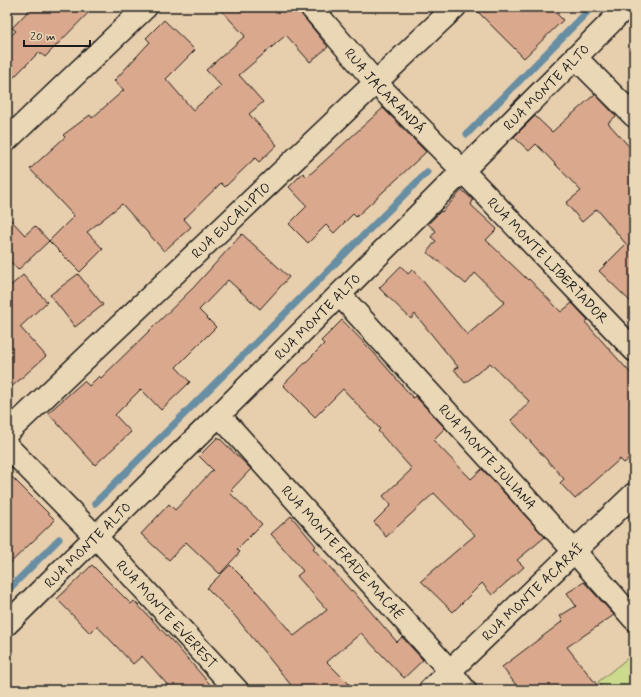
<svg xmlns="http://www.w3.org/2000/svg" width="641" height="697" font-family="Mynerve,sans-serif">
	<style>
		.green { fill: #ccda8d; stroke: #747b54 }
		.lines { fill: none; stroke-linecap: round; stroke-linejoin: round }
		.stream { stroke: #688ea3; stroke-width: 7 }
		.building { fill: #daa88d; stroke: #1c1c1c }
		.street-casing { stroke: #1c1c1c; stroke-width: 25 }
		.secondary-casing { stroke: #1c1c1c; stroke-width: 25 }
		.street { stroke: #ead7b5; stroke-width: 22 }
		.secondary { stroke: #ead7b5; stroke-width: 22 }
		.labels { text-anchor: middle; stroke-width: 3.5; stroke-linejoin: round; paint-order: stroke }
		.street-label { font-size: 14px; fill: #1c1c1c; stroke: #ead7b5 }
	</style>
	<rect width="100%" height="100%" fill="#e7cead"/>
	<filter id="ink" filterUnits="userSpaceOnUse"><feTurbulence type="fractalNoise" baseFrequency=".025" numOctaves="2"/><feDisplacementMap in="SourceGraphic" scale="8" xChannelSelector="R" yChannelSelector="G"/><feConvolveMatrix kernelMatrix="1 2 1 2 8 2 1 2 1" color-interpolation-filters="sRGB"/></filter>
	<g filter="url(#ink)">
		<path class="green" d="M634,653V690H604L598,682Z"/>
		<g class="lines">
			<path class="stream" d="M467,134L592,7
				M95,503L427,172
				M7,591L59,539"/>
		</g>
		<path class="building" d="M32,7H94L45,57L39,52L7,84V39L16,31L12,28Z
			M218,7H299L302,15L328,47L310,62L286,35L239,75L263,102L249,114L277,145L259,162L255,158L225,187L221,183L184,219L191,227L164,251L122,204L87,232L103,249L80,272L49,241L74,216L30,169L65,137L63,135L90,115L92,118L124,90L114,81L150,42L146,38L164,20L195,50L166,79L193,110L221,86L206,70L245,36Z
			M473,7H550L563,20L524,58Z
			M595,94L616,116L608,123L634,152V305L599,271L626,244L597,209L582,222L566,203L581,191L536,144L529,151L514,137L535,116L552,132Z
			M383,108L426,152L356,217L353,214L334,233L326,225L308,243L289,224L307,206L289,187L303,173L307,177Z
			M462,190L473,200L471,205L497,229L486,240L528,280L529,279L561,312L572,303L588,320L585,322L634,377V455L624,463L620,459L575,499L560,483L564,479L511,420L530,402L490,363L465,383L454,369L458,367L415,314L411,319L379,288L401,266L408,274L413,269L467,335L505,302L475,273L466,284L427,252L436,241L431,237L436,231L428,224L441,211L442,212Z
			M7,216L25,235L35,226L49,241L18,270L7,258Z
			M242,234L289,277L260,309L228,280L199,310L216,327L176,367L190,382L161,410L141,389L115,415L131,432L95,465L48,413L84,381L89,386L99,376L101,378L194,287Z
			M78,274L103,305L75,327L50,295Z
			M23,275L47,302L20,327L46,356L7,391V289Z
			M342,320L374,353L413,398L415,396L445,428L433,440L471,479L482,469L545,537L517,560L524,567L492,595L482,583L453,612L421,581L475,535L434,493L386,537L374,522L391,505L383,496L411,470L410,469L411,468L378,431L380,429L343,389L315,417L283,385L324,344L321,341Z
			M218,437L251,469L231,490L233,492L231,494L262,524L237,549L240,552L220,574L186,542L169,560L141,534L169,504L175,510L213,470L199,456Z
			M7,472L55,520L7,566Z
			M291,516L316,546L313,548L351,591L352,590L397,642L402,637L423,660L404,678L361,633L327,662L355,690H295L234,615L207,588L230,565L259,594L294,636L327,610L297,576L303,571L271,534Z
			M92,565L131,604L134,601L173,642L215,690H172L142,656L133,664L97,626L90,633L57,599Z
			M584,582L614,615L567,647L601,690H520L502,667L563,621L560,616L576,606L567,593Z"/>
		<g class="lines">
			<g class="street-casing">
				<g id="street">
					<path id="s1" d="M311,7L376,83L462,170L634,350"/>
					<path d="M575,57L634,116"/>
					<path d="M7,140L146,7"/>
					<path id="s2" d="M340,295L574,551L634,619"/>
					<path id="s3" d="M219,415L450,671L465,690"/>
					<path id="s4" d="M7,433L455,7"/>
					<path id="s5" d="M7,446L96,537L237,690"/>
					<path id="s6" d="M7,624L219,415L626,7"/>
				</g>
			</g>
			<g class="secondary-casing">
				<g id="secondary">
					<path id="s7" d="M430,690L634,494"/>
				</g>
			</g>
			<use href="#street" class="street"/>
			<use href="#secondary" class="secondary"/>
		</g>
	</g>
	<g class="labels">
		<g class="street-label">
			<text dy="5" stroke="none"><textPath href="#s6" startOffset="761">RUA MONTE ALTO</textPath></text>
			<text dy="5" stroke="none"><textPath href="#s1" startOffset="112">RUA JACARANDÁ</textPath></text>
			<text dy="5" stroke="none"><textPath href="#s4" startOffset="309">RUA EUCALIPTO</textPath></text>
			<text dy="5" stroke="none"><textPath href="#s1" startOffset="347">RUA MONTE LIBERTADOR</textPath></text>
			<text dy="5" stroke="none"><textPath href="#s6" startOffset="437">RUA MONTE ALTO</textPath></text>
			<text dy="5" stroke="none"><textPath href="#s2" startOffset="219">RUA MONTE JULIANA</textPath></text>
			<text dy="5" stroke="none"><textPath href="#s6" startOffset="113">RUA MONTE ALTO</textPath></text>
			<text dy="5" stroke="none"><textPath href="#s3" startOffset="185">RUA MONTE FRADE MACAÉ</textPath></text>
			<text dy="5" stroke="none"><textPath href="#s7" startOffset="142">RUA MONTE ACARAÍ</textPath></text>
			<text dy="5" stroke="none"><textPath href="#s5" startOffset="232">RUA MONTE EVEREST</textPath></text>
		</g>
	</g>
	<rect width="641" height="697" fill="none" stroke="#ead7b5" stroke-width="24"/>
	<rect x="12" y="12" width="617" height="673" fill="none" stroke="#1c1c1c" stroke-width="1.5" filter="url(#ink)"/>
	<path d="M24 40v6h66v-6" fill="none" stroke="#1c1c1c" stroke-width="2"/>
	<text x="30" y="40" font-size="12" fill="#1c1c1c" stroke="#ead7b5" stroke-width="3" paint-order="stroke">20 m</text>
</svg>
